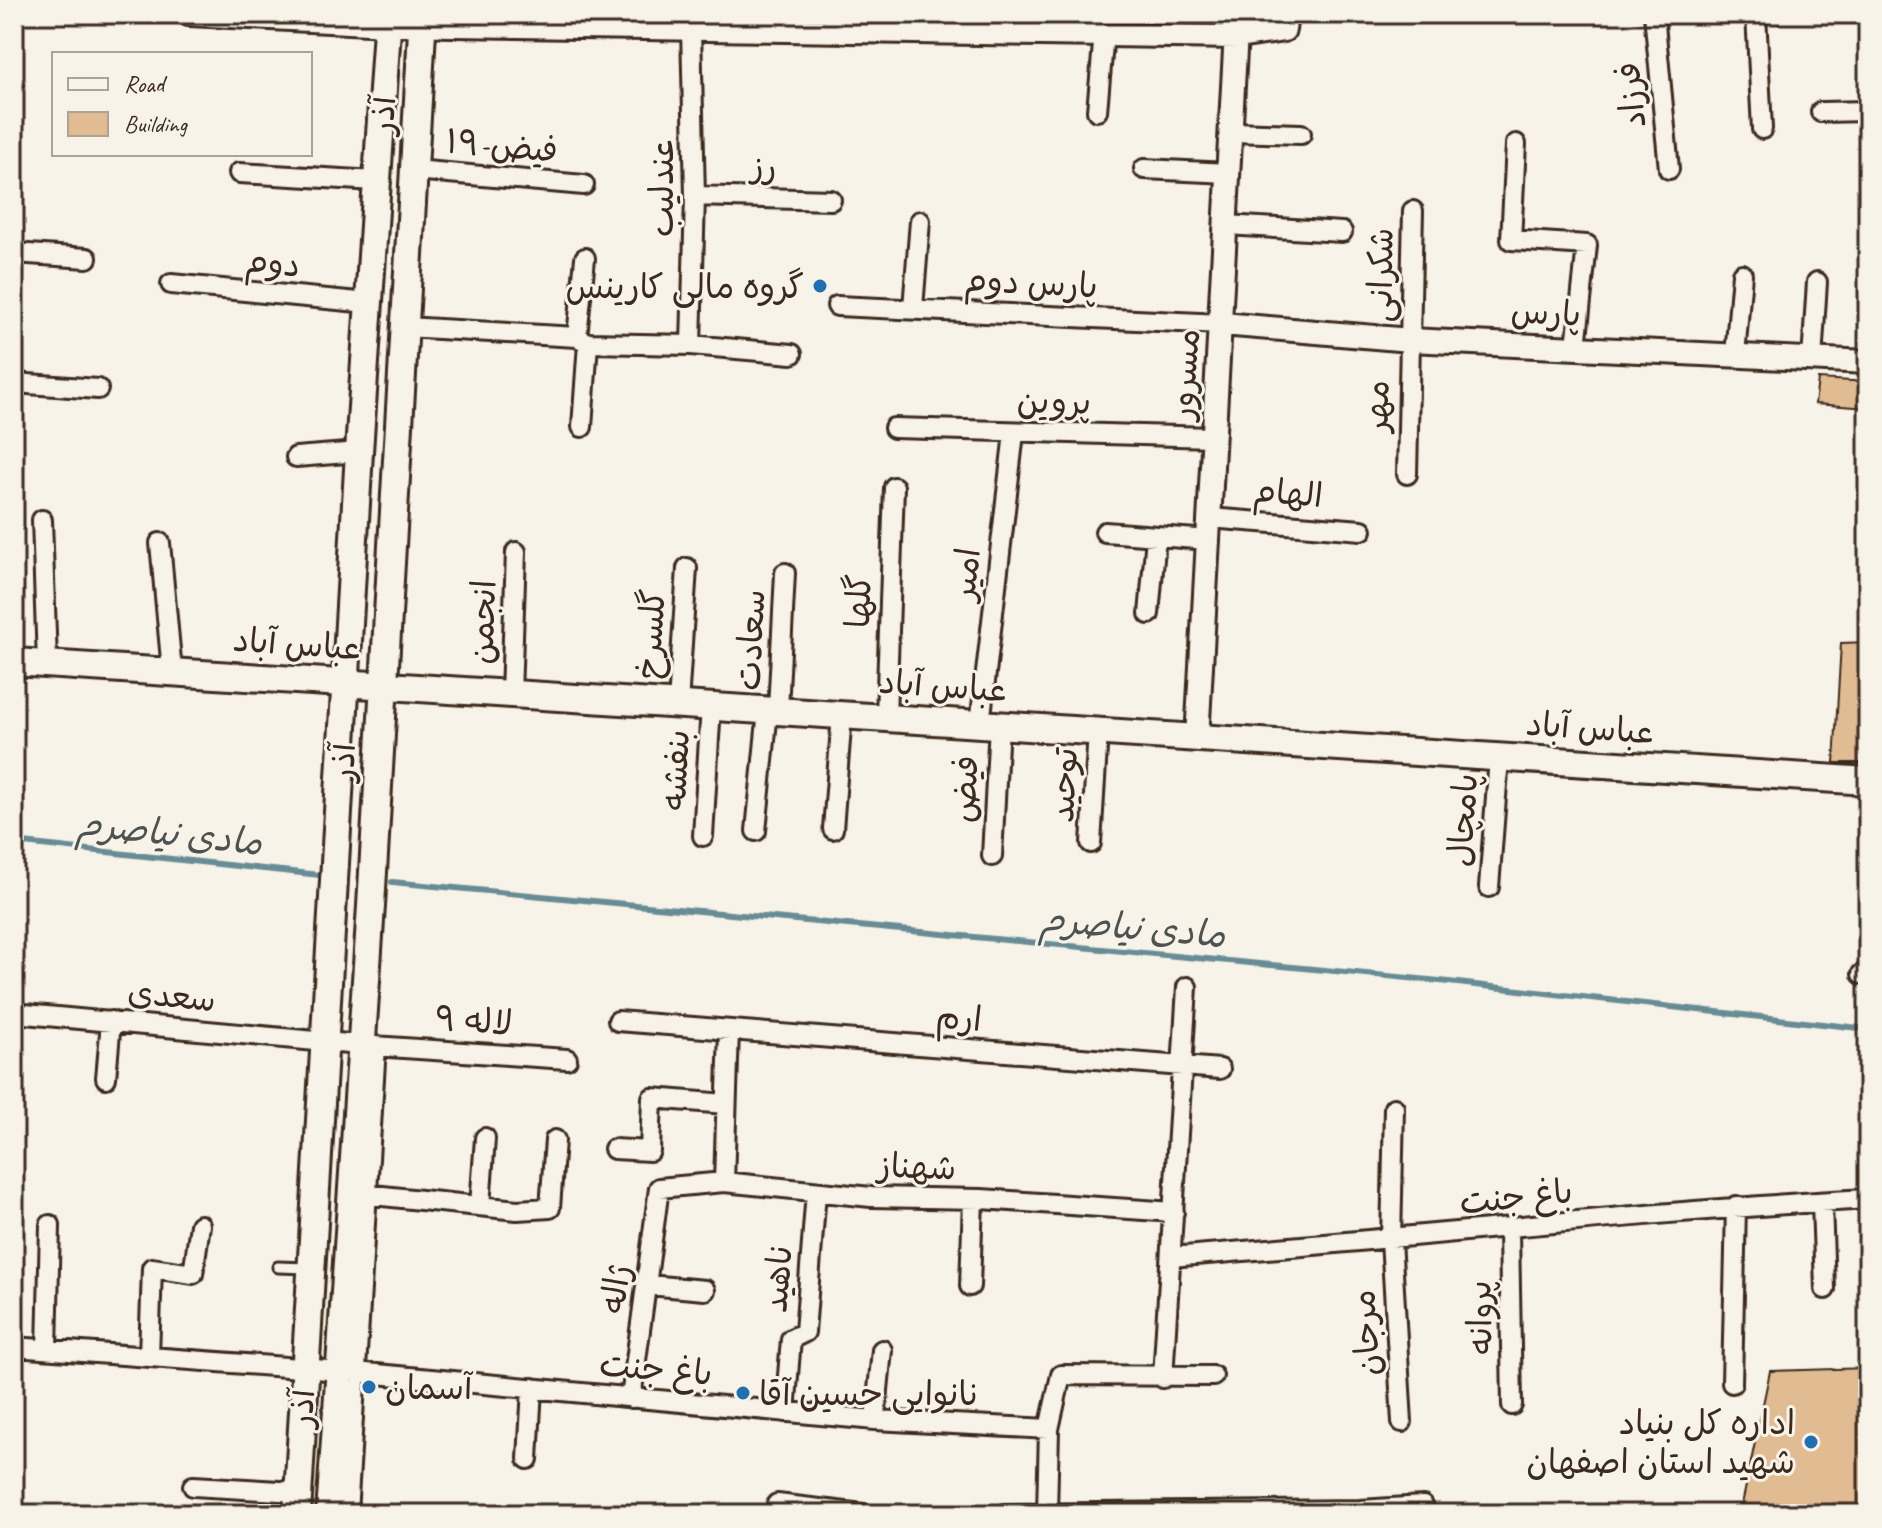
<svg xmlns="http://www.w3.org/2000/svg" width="1882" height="1528" font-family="Caveat,'Playpen Sans Arabic',sans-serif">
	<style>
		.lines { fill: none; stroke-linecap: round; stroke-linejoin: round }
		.stream { stroke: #678c95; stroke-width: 6 }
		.building { fill: #e1bb92; stroke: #3b2a1e; stroke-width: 2 }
		.service-casing { stroke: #3b2a1e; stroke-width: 15 }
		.minor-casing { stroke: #3b2a1e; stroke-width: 24 }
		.tertiary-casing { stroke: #3b2a1e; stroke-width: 28 }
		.secondary-casing { stroke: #3b2a1e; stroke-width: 32 }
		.service { stroke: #f7f3e8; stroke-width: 9 }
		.minor { stroke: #f7f3e8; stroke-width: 18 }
		.tertiary { stroke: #f7f3e8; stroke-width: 22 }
		.secondary { stroke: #f7f3e8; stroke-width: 26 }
		.poi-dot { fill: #1f6fb2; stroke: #f7f3e8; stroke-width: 3 }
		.labels { text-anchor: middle; stroke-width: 6; stroke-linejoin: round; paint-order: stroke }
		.street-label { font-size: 34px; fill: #3b2a1e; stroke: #f7f3e8 }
		.poi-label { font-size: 34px; fill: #3b2a1e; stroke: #f7f3e8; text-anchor: end }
		.water-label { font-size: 36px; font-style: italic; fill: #4d5350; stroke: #f7f3e8 }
	</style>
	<rect width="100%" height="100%" fill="#f7f3e8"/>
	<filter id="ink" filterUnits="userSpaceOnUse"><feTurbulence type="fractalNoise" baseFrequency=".0125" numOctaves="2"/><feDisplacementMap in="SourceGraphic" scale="16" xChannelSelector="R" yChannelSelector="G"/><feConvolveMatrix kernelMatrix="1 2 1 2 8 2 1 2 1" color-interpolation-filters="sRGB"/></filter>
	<g filter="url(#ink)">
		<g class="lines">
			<path class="stream" d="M720,14L1222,20
				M14,842L320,875
				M392,882L1440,981L1868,1029"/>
		</g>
		<path class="building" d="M1818,379L1868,382V408L1815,404Z
			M1868,642V763H1834L1841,643Z
			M1868,1368V1514H1740L1770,1371Z"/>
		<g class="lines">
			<g class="service-casing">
				<path id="service" d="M278,1267L307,1268"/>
			</g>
			<g class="minor-casing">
				<path id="minor" d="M1654,14L1669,169
					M1756,14L1762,129
					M1097,111L1104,33
					M1821,112L1868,111
					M1231,132L1301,134
					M1516,144L1511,240L1587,245L1576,347
					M1144,169L1229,173
					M414,170L584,185
					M239,173L376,181
					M695,196L831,200
					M1226,225L1342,232
					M14,253L87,258
					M171,284L369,303
					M837,306L1222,324
					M913,308L920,221
					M405,327L577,337L588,343L691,345L792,354
					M577,337L585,258
					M691,345L695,196L691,29
					M1735,355L1742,274
					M1812,360L1817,282
					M14,383L98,389
					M582,427L588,343
					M894,428L1213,437
					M296,457L359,452
					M1407,474L1413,211
					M1209,518L1362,530
					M42,520L47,663
					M1105,532L1209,540
					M160,543L172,671
					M1149,614L1156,537
					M511,694L516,552
					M678,704L687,568
					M778,710L785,573
					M886,717L894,487
					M980,724L1014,433
					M833,829L842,715
					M756,831L768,710
					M703,836L711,706
					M1091,843L1098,732
					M992,856L999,725
					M1489,887L1499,758
					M1862,974L1868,975
					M14,1013L359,1045L567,1059
					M618,1021L1220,1069
					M106,1078L111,1021
					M1394,1108L1391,1240L1402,1422
					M614,1149L650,1151L652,1098L726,1104
					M724,1182L729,1030
					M354,1193L517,1210L550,1208L555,1140
					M1822,1202L1825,1289
					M480,1206L485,1138
					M1509,1230L1512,1405
					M1171,1257C1403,1239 1635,1212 1868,1199
					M648,1285L705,1290
					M970,1286L973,1199
					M14,1347L355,1372L875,1420L1049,1429
					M47,1349L50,1225
					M149,1356L152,1268L193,1274L200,1225
					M1163,1378L1187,987
					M1732,1383L1736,1206
					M631,1398L659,1188L724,1182L871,1197L981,1199L1174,1212
					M785,1412L791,1339L805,1332L816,1192
					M875,1420L882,1350
					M528,1459L532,1388
					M193,1486L298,1492
					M777,1504L863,1514
					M1047,1513L1049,1429L1061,1375L1213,1376
					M347,1514L376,1046
					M1005,1514L1360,1510L1423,1506"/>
			</g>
			<g class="tertiary-casing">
				<path id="tertiary" d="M189,14L388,24L1238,37L1284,30L1286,14
					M1222,324L1410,340L1868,362
					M1197,739L1237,14"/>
			</g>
			<g class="secondary-casing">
				<path id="secondary" d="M14,662L1868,781
					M297,1514L359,452L388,14
					M330,1514L371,906L423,14"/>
			</g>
			<use href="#service" class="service"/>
			<use href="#minor" class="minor"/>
			<use href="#tertiary" class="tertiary"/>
			<use href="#secondary" class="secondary"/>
		</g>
	</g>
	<g class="poi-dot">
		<circle cx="820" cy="286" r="8"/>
		<circle cx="369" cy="1387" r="8"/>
		<circle cx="743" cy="1393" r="8"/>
		<circle cx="1811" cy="1442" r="8"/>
	</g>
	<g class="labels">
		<g class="street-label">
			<text transform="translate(1630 95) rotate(-96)" y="12">فرزاد</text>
			<text transform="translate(382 115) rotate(-86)" y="12">آذر</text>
			<text transform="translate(502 145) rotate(5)" y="12">۱۹-فیض</text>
			<text transform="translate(764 166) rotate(2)" y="12">رز</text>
			<text transform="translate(661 187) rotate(-90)" y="12">عندلیب</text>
			<text transform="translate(273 262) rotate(6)" y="12">دوم</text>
			<text transform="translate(1380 275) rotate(-89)" y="12">شکرانی</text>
			<text transform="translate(1031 282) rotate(3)" y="12">پارس دوم</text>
			<text transform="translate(1546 312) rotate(3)" y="12">پارس</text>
			<text transform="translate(1184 374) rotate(-86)" y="12">مسرور</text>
			<text transform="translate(1054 401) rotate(1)" y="12">پروین</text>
			<text transform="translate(1376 406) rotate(-89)" y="12">مهر</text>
			<text transform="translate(1288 492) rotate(5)" y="12">الهام</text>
			<text transform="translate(965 574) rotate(-83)" y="12">امیر</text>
			<text transform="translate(858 601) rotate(-88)" y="12">گلها</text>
			<text transform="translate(482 622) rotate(-88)" y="12">انجمن</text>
			<text transform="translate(650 634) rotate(-86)" y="12">گلسرخ</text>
			<text transform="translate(750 640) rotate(-87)" y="12">سعادت</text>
			<text transform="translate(297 643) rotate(4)" y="12">عباس آباد</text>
			<text transform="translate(943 685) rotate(4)" y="12">عباس آباد</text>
			<text transform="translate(1590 727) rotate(4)" y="12">عباس آباد</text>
			<text transform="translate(342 762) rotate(-87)" y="12">آذر</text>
			<text transform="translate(675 770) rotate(-87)" y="12">بنفشه</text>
			<text transform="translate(1063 785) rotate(-87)" y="12">توحید</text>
			<text transform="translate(964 789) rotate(-87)" y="12">فیض</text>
			<text transform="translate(1462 820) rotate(-86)" y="12">پامچال</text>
			<text transform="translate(172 995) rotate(6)" y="12">سعدی</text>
			<text transform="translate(959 1017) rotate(5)" y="12">ارم</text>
			<text transform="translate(474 1020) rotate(4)" y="12">۹ لاله</text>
			<text transform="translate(917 1166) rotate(2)" y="12">شهناز</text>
			<text transform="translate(1516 1196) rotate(-6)" y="12">باغ جنت</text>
			<text transform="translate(777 1279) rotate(-85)" y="12">ناهید</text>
			<text transform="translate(615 1289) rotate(-82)" y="12">ژاله</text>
			<text transform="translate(1479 1318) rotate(-91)" y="12">پروانه</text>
			<text transform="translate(1365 1333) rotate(-94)" y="12">مرجان</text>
			<text transform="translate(656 1368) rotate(5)" y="12">باغ جنت</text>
			<text transform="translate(301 1408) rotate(-86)" y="12">آذر</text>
		</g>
		<g class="poi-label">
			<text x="804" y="298">گروه مالی کارینس</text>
			<text x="385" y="1399" text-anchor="start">آسمان</text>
			<text x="759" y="1405" text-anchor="start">نانوایی حسین آقا</text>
			<text x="1795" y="1434">اداره کل بنیاد<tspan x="1795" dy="39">شهید استان اصفهان</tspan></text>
		</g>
		<g class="water-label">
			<text transform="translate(170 832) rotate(6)" y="13">مادی نیاصرم</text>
			<text transform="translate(1133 926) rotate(5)" y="13">مادی نیاصرم</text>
		</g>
	</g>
	<rect width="1882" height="1528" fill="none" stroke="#f7f3e8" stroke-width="48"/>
	<rect x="24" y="24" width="1834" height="1480" fill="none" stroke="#3b2a1e" stroke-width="3" filter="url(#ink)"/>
	<rect x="52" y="52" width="260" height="104" fill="#f7f3e8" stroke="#aca397" stroke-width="2"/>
	<rect x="68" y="78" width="40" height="12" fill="#f7f3e8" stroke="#aca397" stroke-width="2"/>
	<text x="124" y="92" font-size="24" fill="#3b2a1e">Road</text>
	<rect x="68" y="112" width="40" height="24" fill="#e1bb92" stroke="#aca397" stroke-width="2"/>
	<text x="124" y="132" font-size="24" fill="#3b2a1e">Building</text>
</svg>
